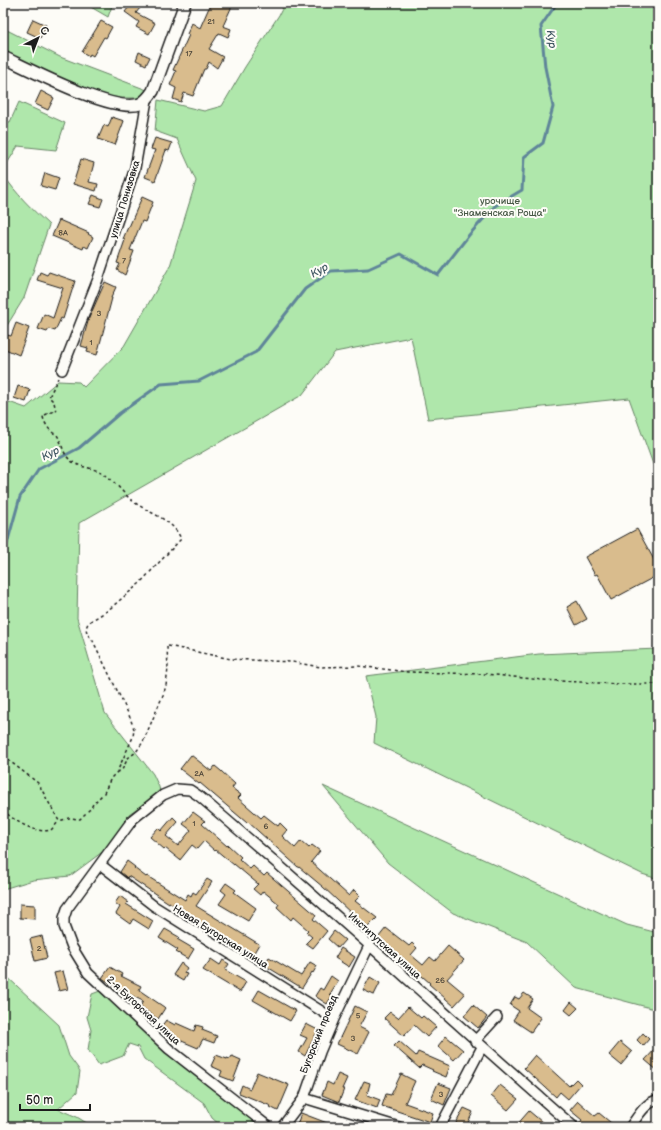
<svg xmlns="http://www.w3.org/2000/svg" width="661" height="1130" font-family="'Balsamiq Sans',sans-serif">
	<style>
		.green { fill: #afe7ab; stroke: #668264 }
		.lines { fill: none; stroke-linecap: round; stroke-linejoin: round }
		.stream { stroke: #5f8599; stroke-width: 3 }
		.building { fill: #d9bc8d; stroke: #1c1c1c }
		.minor-casing { stroke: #1c1c1c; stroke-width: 12 }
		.major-casing { stroke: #1c1c1c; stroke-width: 14 }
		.path { stroke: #1c1c1c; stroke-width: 1.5; stroke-dasharray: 3 3; stroke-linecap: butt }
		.minor { stroke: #fdfcf7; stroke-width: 9 }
		.major { stroke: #fdfcf7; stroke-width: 11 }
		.labels { text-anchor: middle; stroke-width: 4; stroke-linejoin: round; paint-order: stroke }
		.number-label { font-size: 8px; fill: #4b4438 }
		.street-label { font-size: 10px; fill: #1c1c1c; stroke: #fdfcf7 }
		.park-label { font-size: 10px; fill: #485947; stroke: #fdfcf7 }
		.water-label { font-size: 11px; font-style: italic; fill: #435965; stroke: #fdfcf7 }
	</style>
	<rect width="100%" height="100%" fill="#fdfcf7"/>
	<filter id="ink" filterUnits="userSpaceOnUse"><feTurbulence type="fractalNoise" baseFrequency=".025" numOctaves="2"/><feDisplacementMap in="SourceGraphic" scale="8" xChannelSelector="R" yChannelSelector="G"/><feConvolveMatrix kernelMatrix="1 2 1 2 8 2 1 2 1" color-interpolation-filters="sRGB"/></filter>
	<g filter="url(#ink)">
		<path class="green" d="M84,3H113L108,17Z
			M285,3H658V466L654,467L629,398L428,419L411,337L335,352L302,395L79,523L77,618L105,713L153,774L159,787L160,792L129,814L109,847L70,876L33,880L3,889V400L26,408L58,381L79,382L84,387L124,346L170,266L196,181L177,139L155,131L158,100L204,111L222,106L245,67L279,15Z
			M3,28L60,57L147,90L140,98H121L99,95L53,76L3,53Z
			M19,102L65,123L56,150L18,146L3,170V121L10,122Z
			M3,174C16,194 32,209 49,225L24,298L3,332Z
			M658,649V879L642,874L374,743L376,717L366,676L539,654Z
			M323,786L627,925L658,933V1010L576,988L527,942L453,913L388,863Z
			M3,973L59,1025L69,1056L80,1071L77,1092L58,1109L77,1117L93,1127H3Z
			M100,991L263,1127L221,1126L212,1118L204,1103L144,1059L138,1047L129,1044L123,1056L99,1065L88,1050L91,1030L87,1017L92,994Z"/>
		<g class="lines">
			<path class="stream" d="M3,558L20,497L39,469L79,448L120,413L161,384L199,381L256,352L305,289L331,271L368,269L401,254L438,275L469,235L495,206L522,190L524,157L543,143L553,107L545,67L541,26L557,3"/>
		</g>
		<path class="building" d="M132,3H144L136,13L155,23L149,34L136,27L139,22L125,12Z
			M211,3H224L232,6L223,26L231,29L228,37L219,33L209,49L223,57L217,68L209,62L206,69H204L193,96L184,93L181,102L173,99L176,88L170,85L176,71L173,70L189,35L187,34L192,23L200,28Z
			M33,19L46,25L40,38L27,32Z
			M101,21L112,27L106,38L104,37L93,56L90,54L89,56L82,52Z
			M139,52L150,57L146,65L136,60Z
			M41,91L54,98L48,110L35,104Z
			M112,117L124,121L115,145L98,139L104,125L108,127Z
			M155,138L172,143L169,151L166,150L155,181L145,177L155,150L151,149Z
			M81,159L94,163L89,182L98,184L96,191L73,184Z
			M45,173L59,178L55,190L41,186Z
			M93,195L103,199L100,207L89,204Z
			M142,197L153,202L145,222L142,221L130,250L134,251L125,275L117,270L120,264L117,263L125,240L123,239L128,227H129Z
			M59,220L89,233L88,234L93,237L88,248L84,246L83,249L52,236Z
			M40,272L47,275L49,272L75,281L63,319L61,318L55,331L49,329L47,332L38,329L44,314L53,318L63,288L37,280Z
			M105,282L116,287L111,298H112L97,355L87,352L88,348L81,346L89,318Z
			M16,323L29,328L19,355L3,348L7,335L11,336Z
			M18,386L30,390L26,402L14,398Z
			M637,529L658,567V575L611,600L597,574L595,575L585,557Z
			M577,601L587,619L576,625L567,607Z
			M191,755L211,771L215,766L221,771L235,784L232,788L241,795L238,798L261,818L264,815L278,826L280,823L287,830L282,836L295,848L301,841L309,848L312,845L320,851L311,862L349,896L354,890L360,896L355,901L377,918L367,928L323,887L299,867H298L248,822L247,823L200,783L199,784L180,769Z
			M193,812L205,821L202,824L227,846L228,845L241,857L239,859L250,869L253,866L264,876L267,873L316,915L313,919L327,931L313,948L306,943L312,937L306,932L308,930L293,917L291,920L277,907L279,904L263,891L260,895L253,889L258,884L234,864V865L216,850L215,851L204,841L197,849L192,845L180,860L165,848L164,849L150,837L158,828L161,831L173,817L178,822L166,836L178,846L191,830L183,824Z
			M127,861L135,867L134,868L146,877L147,876L185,900L188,894L191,896L193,892L196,894L207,879L212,882L196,906L259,944L252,956L215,933L169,902V903L128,876L127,878L120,872Z
			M226,883L236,890L234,892L256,908L248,921L219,904L226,894L221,890Z
			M120,896L128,902L126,904L153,921L149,929L133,919L130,924L116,914L120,907L115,903Z
			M20,904L35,905V919L20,918Z
			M386,928L409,946L412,943L417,948L411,955L423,965L430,957L435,961L448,946L464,960L447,979L465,994L454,1006L429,984L430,983L378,938Z
			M165,929L179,937L177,939L194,949L188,959L176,952L178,950L159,938Z
			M334,931L345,940L338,948L328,939Z
			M42,936L47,958L35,961L30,939Z
			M341,948L355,957L349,967L335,958Z
			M269,957L301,976L310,962L317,966L313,973L312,972L302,988L264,965Z
			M211,959L220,965L223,960L229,964L225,970L246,982L240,992L203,970Z
			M181,963L187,968L184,973L187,974L183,981L173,975Z
			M110,967L122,974L121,976L141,986L139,990L164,1007L165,1008L158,1019L140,1007L143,1001L122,991L102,978Z
			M63,971L68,989L59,991L54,973Z
			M331,976L338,981L330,994L332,996L327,1004L315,996L320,988L323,990Z
			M370,977L380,983L374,995L363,990Z
			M259,990L296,1011L290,1021L253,1000Z
			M524,993L533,999L527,1008L541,1018L531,1032L513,1020L519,1011L510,1005L515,997L519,999Z
			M571,1002L578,1008L571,1015L565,1010Z
			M473,1005L487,1017L478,1028L464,1016Z
			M355,1006L367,1012L359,1027L369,1032L358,1054L337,1044Z
			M408,1007L421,1018L423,1016L436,1027L427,1037L414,1025L404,1036L384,1018L390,1012L398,1018Z
			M166,1020L175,1025L176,1023L194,1031L196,1025L203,1027L202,1030L217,1036L214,1043L203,1039L198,1048L170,1036L172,1033L161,1027Z
			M306,1024L318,1030L305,1056L299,1052L307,1038L300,1035Z
			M643,1033L649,1039L643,1046L637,1040Z
			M446,1036L463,1050L454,1060L438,1046Z
			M399,1041L416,1056L418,1052L450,1066L446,1077L432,1071L433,1070L422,1065L419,1068L394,1046Z
			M620,1042L632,1052L621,1065L609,1055Z
			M658,1046V1071L645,1060Z
			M216,1055L227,1059V1058L230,1059L232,1056L241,1060L233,1081L220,1076L222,1071L211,1066Z
			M535,1055L569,1086L576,1079L581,1084L568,1099L560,1092L556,1097L524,1068Z
			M257,1072L289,1085L278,1111L270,1107L271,1106L239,1093L242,1085L250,1089Z
			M338,1074L347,1078L342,1089H344L339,1102L322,1095L327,1082L333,1085Z
			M401,1074L415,1081L405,1103L433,1113L430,1122L382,1106L386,1094L391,1095Z
			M364,1081L370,1083L367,1095L380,1100L377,1108L355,1100Z
			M438,1083L451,1088L444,1105L431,1099Z
			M500,1085L518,1099L508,1110L491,1096Z
			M578,1101L595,1116L599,1113L616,1127H592L588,1124L585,1127H580L579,1124L582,1120L570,1110Z
			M464,1108L473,1112L466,1127H454Z
			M529,1111L542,1122L538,1127H515Z
			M301,1113L335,1126V1127H302L297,1125Z"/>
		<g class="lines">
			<g class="minor-casing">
				<path id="minor" d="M62,370L98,279L135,168L147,100
					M101,865L154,906L334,1019
					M475,1041L497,1017
					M304,1098L399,1127
					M269,1127L169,1049L88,973L72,947L64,926V918L67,909L133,819L163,795L177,789L190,790L199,796C326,904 448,1017 574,1127
					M282,1127L304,1098L320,1052L334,1019L369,946
					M440,1127L482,1047
					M630,1127C637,1118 645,1102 658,1100"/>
			</g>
			<g class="major-casing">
				<path id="major" d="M3,57C29,69 114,114 140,104C146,101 149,97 153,91L185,3"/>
			</g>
			<path class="path" d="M168,646L231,659L292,662L320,667L358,666L408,672L486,674L542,680L618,684H658
				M3,756L38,783L59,821L69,818L80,819L91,808L93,804L104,793L111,778L117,772L133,737L134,729L129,715L93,641C88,635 83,630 89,622L107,611L139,584L181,539C173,519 150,514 134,502C123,494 115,481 103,473C92,467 78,468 69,459C62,452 62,442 57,435C54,432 55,435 52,432C48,429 43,420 43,416L51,412H56L54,402L49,397L58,378
				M117,772L122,770L128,758L136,752L143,742L163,695L166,686L168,668L167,647
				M3,810C14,821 35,834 51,830L59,821"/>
			<use href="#minor" class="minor"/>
			<use href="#major" class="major"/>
		</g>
	</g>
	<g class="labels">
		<g class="number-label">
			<text x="211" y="24">21</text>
			<text x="189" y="56">17</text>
			<text x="63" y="235">8А</text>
			<text x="124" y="263">7</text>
			<text x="99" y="316">3</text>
			<text x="91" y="345">1</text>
			<text x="199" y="776">2А</text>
			<text x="194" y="826">1</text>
			<text x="266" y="829">6</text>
			<text x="39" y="951">2</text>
			<text x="440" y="983">26</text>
			<text x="358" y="1018">5</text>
			<text x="353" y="1041">3</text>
			<text x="441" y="1097">3</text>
		</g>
		<g class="street-label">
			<text transform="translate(124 199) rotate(-73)" y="4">улица Понизовка</text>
			<text transform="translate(221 936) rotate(32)" y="4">Новая Бугорская улица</text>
			<text transform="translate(385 945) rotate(42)" y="4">Институтская улица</text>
			<text transform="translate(144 1010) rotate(43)" y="4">2-я Бугорская улица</text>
			<text transform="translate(318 1034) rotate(-68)" y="4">Бугорский проезд</text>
		</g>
		<g class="park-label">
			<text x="500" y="204">урочище<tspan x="500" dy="12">"Знаменская Роща"</tspan></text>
		</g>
		<g class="water-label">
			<text transform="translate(552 39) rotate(82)" y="4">Кур</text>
			<text transform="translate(319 270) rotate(-30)" y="4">Кур</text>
			<text transform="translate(50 453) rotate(-27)" y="4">Кур</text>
		</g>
	</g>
	<rect width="661" height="1130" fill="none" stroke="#fdfcf7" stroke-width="16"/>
	<rect x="8" y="8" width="645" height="1114" fill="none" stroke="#1c1c1c" stroke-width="1.5" filter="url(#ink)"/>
	<g transform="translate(38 38) rotate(42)" stroke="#fdfcf7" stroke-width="3" paint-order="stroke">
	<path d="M0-3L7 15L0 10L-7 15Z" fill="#1c1c1c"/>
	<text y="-6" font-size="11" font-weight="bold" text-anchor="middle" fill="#1c1c1c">С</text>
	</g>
	<path d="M20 1104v6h70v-6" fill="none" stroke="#1c1c1c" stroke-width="2"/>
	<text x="26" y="1104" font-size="12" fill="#1c1c1c" stroke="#fdfcf7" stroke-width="3" paint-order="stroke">50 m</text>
</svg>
